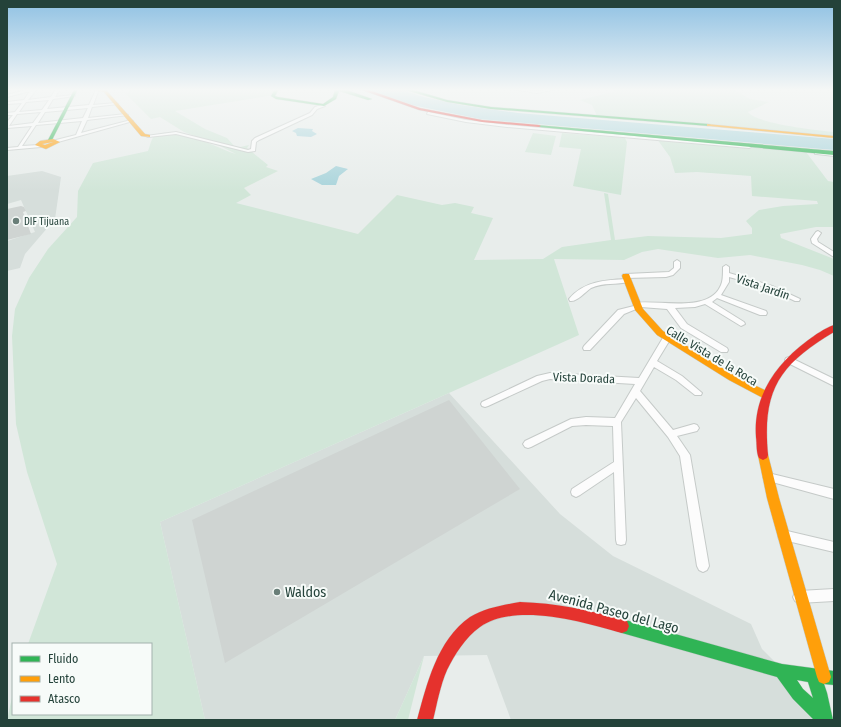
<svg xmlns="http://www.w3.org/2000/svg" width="841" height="727" font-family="'Fira Sans Condensed',sans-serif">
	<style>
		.built { fill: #d6dedb }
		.green { fill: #d1e6d8 }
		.water { fill: #a9d4db }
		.building { fill: #cfd4d2 }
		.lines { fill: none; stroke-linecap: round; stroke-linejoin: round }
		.street-casing { stroke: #c5cac8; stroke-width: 2 }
		.fast-casing { stroke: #c3cbc8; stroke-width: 1 }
		.slow-casing { stroke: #c3cbc8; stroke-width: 1 }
		.jam-casing { stroke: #c3cbc8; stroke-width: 1 }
		.street { fill: #fcfcfc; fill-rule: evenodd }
		.fast { fill: #30b455; fill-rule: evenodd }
		.slow { fill: #ff9f0a; fill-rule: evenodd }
		.jam { fill: #e5322d; fill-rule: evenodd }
		.poi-dot { fill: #697e78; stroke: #f7fbf9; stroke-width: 1.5 }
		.labels { text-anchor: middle; stroke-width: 4; stroke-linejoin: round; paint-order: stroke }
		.far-poi-label { font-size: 10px; fill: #24423a; stroke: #f7fbf9; text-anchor: start }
		.street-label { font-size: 12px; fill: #24423a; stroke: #f7fbf9 }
		.near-poi-label { font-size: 14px; fill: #24423a; stroke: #f7fbf9; text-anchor: start }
		.near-street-label { font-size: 14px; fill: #24423a; stroke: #f7fbf9 }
	</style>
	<rect width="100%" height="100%" fill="#e8edeb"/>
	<path class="built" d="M42,171L61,177L55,219L25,254L20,268L7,271V241L35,232L21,200L7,204V176Z
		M449,393L560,514L613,556L751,624L762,649L833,720H511L487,655L424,656L395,720H205L160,522Z"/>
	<path class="green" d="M130,89H278L274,95L175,111L205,129L227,138L236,148L249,145L247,148L268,165L266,167L278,171L244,188L251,195L236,203L358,234L397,195L442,205L455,203L474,207L471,213L493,218L474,260L543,259L562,247L611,240L604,193L608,194L615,240L648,236L721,238L752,234V228L746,221L759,210L783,206L818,204L817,201L752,196L751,176L697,172L675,173L670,157L657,139L806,152L828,181L834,182V227H816L780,234L781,238L834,259V276L820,270L802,265L750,255L718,258L658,249L642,252L624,260L554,259L579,335L160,522L205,720H7L13,693V714H151V644H28L57,564L27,472L16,424L12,336L15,309L29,278L48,249L77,217L78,191L93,163L148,151C150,147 151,137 156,135C176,124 216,148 236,154L214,143L184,132L160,117L151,119L126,94Z
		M612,89L734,90L750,99L769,102L748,112C757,124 817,130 834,132V136L597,116L592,105L580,100L616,91Z
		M533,133L556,136L551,155L525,152Z
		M562,133L625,138L627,142L621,195L573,186L581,149L559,147Z
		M424,656L408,720H395Z"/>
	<path class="water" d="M365,89H399L424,97L461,105L518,113L834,139V150L480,119L412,105Z
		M298,128L313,129L312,131L317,134L311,137L297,136L296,133L292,131Z
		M336,166L348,169L339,176L336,185H322L311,179L326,173Z"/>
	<path class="building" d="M21,206L24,207L26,211L23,212L31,234L7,240V209Z
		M449,400L520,489L225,663L192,520Z"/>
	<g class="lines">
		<g class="street-casing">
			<path id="street" d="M29,89H37L28,100L51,97L56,89H60L55,97L73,95L75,96L53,99L47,109L89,105L96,90L99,89L93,105L116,103L118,104L92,107L88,118L126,114L128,115L87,120L81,133L131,120L133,121L58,142H56V140L76,135L82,121L36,125L22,146L39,145H41V147L7,150V148L18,147L32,126L7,128V122L13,115H7V113L15,112L22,103L7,104V102L24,100L30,91L7,97V95ZM49,100L42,110L19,112L26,102ZM88,108L83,118L38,123L45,112ZM41,112L33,123L9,126L17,114Z
				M512,89L537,91L557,89L537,93Z
				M324,104L325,106L317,109L312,115L259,140L256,142L255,151L248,152L176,134L148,137L146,136L176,132L248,150L251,149L252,141L255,138L310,113L315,107Z
				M428,112L466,120L507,125L749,146L751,147L749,148L507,127L466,122L427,114Z
				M815,152L834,154V156L817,154H815Z
				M818,231L821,233L817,239L818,242L834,252V257L812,243L811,239L816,232Z
				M677,260L680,262V268L673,275L666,277L626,278L623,276L626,274L669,272L674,268V262Z
				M726,265L729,267V273L772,286L800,299L799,301H795L768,288L729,277V282L721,295L766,311L767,313L766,315H760L717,298L712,302L744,322L745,324L741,326L705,304L695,307L675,308L687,324L727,348L728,350L727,352H721L681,328L667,309L641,307L624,314L590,350H584L583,348L584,346L618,310L634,306L635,303C657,299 713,315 722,282C723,278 723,272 723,267Z
				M627,279L629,280V282C617,285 603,282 591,288C585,292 577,302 570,301L569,299C584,281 605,280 627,279Z
				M667,335L671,338L657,361L682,376L702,393L701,395H695L676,380L654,367L640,391L673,430L694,424L697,425L699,428L697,431L677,436L690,455L709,566L707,570L703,572L699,570L697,566L680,456L668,437L636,398L621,422L626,540L625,544L621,545L617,544L616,540L614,472L580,495L576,497L572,495L571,492L572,489L614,462L613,426L586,425L572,426L531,447L528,448L525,447L523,444L525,441L571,419L586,417L615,418L635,384L550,379L542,381L488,406L485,407L482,406L481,404L482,402L537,376L550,373L639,378L664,336Z
				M789,357L834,379V386L786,362L785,360L786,358Z
				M768,473L834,489V499L765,480L763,477L765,474Z
				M783,530L834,542V552L779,539L778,535L779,531Z
				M834,589V601L799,603L795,601L793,597L795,593L799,591Z"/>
		</g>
		<g class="fast-casing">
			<path id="fast" d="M78,89L52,140L48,141V140L74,90Z
				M275,89H279L275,96L278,97L323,104L333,97L335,89H344L372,99L368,100L339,91L336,99L324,106L276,99L271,96Z
				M402,89H410L447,100L491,107L709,124L711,125L709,126L491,109L447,102Z
				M537,125L834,151V155L539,127L537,126Z
				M622,619L782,664L834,671V685L824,684L827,693L833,720H814L793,699L777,677L622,633L617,631L615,626L617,621ZM797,680L808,682L813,698L803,689Z"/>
		</g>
		<g class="slow-casing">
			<path id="slow" d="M91,89L106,90L145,134L150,135V137L141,136L104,92Z
				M707,124L834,136V138L709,126H707Z
				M53,139L60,142L46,149L35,145L40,141ZM53,142L45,145L42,144Z
				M623,274H629L643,309L663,331L735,376L769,392L771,395L769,398H763L729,380L657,335L635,310L622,276Z
				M763,450L767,452L768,455L779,498L831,677L829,682L824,684L819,682L817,677L767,498L758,455L759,452Z"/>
		</g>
		<g class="jam-casing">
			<path id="jam" d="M366,89L420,108L482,120L539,125L541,126L539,127L482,122L419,110L359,89Z
				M834,325V332C779,365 762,390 768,455L767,458L763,460L759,458C756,452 757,444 756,437C753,396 776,364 807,341C815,335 825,328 834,325Z
				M520,602C556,603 588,610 622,619L627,621L629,626L627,631L622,633C583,622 516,602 480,627C465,638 455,654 447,670C440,686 437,704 433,720H417C427,684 437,640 470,617C485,608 503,605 520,602Z"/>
		</g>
		<use href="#street" class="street"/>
		<use href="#fast" class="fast"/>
		<use href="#slow" class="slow"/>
		<use href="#jam" class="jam"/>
	</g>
	<linearGradient id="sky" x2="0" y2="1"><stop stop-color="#8fc1e3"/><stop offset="0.47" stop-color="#f5f7f6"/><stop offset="1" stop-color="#f5f7f6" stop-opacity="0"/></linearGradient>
	<rect width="841" height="191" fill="url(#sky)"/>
	<g class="poi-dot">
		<circle cx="16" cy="221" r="4"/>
		<circle cx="277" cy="592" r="4"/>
	</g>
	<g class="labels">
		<g class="far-poi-label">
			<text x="24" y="225">DIF Tijuana</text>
		</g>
		<g class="street-label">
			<text transform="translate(763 287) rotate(19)" y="4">Vista Jardín</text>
			<text transform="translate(712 356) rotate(31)" y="4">Calle Vista de la Roca</text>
			<text transform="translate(584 378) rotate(2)" y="4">Vista Dorada</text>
		</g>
		<g class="near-poi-label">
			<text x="285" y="597">Waldos</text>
		</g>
		<g class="near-street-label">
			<text transform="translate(614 611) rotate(15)" y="5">Avenida Paseo del Lago</text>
		</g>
	</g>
	<rect width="841" height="727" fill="none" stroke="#24423a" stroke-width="16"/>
	<rect x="12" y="643" width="140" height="72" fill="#f7fbf9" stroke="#a3b1ad"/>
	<rect x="20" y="656" width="20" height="6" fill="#30b455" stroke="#a3b1ad"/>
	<text x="48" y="663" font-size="12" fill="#24423a">Fluido</text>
	<rect x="20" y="676" width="20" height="6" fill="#ff9f0a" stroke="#a3b1ad"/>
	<text x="48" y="683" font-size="12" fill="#24423a">Lento</text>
	<rect x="20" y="696" width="20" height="6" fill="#e5322d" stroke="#a3b1ad"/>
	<text x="48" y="703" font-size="12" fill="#24423a">Atasco</text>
</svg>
